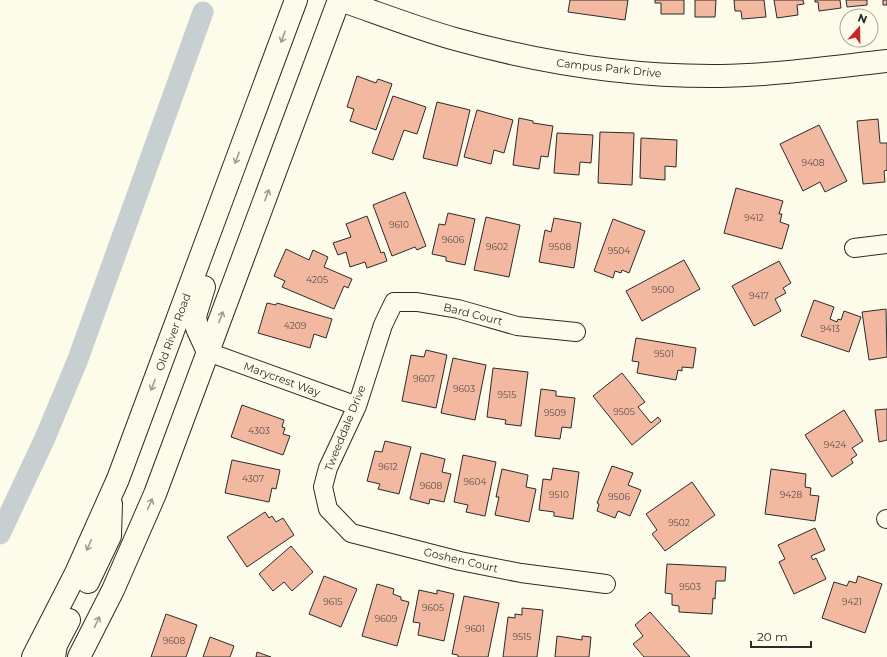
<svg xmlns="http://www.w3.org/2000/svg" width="887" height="657" font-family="Montserrat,sans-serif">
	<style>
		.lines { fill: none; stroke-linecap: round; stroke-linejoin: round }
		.canal { stroke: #c7d0d0; stroke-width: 21 }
		.building { fill: #f2b8a0; stroke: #2b2b2b }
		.minor-casing { stroke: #2b2b2b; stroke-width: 20 }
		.tertiary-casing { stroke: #2b2b2b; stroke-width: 24 }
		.secondary-casing { stroke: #2b2b2b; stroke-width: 24 }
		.minor { stroke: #fdfbea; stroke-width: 18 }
		.tertiary { stroke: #fdfbea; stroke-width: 22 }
		.secondary { stroke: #fdfbea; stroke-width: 22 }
		.oneway { stroke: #9e9d94 }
		.labels { text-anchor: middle; stroke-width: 3; stroke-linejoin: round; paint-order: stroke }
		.number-label { font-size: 9px; fill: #5d4e48 }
		.street-label { font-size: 11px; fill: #2b2b2b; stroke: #fdfbea }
	</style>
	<rect width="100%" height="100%" fill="#fdfbea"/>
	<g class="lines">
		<path class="canal" d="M0,534L45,438L78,359L203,12"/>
	</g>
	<path class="building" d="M570,0H628L625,20L568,12Z
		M655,0H684V14H661V3H655Z
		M695,0H716L715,17H695Z
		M734,0H764L766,17L742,19L741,11H735Z
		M774,0H803L804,4L797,5L798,15L777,18Z
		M815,0H840L841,8L819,11L818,2H815Z
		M846,0H867V5L847,7Z
		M883,0H887V5H883Z
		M357,76L376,83L378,79L392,84L376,130L350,121L354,109L347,107Z
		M393,96L426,107L417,134L404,130L393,160L372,153Z
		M437,102L470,110L457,166L423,158Z
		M477,110L513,120L504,153L494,150L491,164L464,157Z
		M519,118L533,121V123L553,126L548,157L541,156L539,169L513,165Z
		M878,119L880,143H887V170L884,171L885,182L863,184L857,121Z
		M819,125L847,181L825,192L820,182L803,191L780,144Z
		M600,132L634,133L632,185L598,183Z
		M557,133L593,135L591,163L580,162L579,175L554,173Z
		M641,138L677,140L676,167L665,166V180L640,178Z
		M736,188L783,201L779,214H782L780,222L789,225L782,249L724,233Z
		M405,192L426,246L417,250L415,247L392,256L373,205Z
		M448,213L475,219L465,265L446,261V257L432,254L439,224L445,225Z
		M367,216L381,253L384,252L387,261L367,268L365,262L350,267L346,252L338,255L333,243L351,237L346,224Z
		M486,217L520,225L509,277L474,270Z
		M554,218L581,223L574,268L539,262L545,230L551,232Z
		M613,219L645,231L629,273L622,270L621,273L615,271L613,278L594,271Z
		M286,249L309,260L313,250L328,257L324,267L352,279L348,288L344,286L334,309L282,287L285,281L274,276Z
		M684,260L700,289L642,321L626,291Z
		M779,261L791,283L783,288L786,293L775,299L781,311L754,326L732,286Z
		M814,300L834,307L830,319L837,322L838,319L841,320L844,311L861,317L849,352L801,336Z
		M267,303L276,305L277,303L332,319L326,338L314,334L310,348L258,333Z
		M886,309L887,357L869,360L862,312Z
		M636,338L696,348L693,368L682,367V371L678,370L676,380L637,373L639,362L632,361Z
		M426,350L447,355L436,408L402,401L411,355L424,357Z
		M453,358L486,365L475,420L441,413Z
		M493,368L528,372L521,426L505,424L506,420L487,417Z
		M622,373L645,402L638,407L651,423L658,417L661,421L632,445L593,396Z
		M541,389L556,391V396L575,398L571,428L562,427L560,439L535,436Z
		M242,405L284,420L282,427L285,428L283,434L290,436L283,455L231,437Z
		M887,409V440L879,442L875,410Z
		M844,410L863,441L852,448L857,455L851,459L853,463L832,477L805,435Z
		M385,441L411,447L399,494L378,489L380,484L367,481L375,451L382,452Z
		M421,453L445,459L442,472L451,474L444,502L430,499L429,504L410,499Z
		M463,455L496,462L485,516L466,512L468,505L454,502Z
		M232,460L280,470L276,489L272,488L269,502L225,493Z
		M612,466L633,473L628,485L641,490L630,516L618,511L615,518L597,511L599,504L597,503Z
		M553,468L579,472L573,519L554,516V512L539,510L543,479L551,480Z
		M502,469L528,475L526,487L536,489L529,522L495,515L499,497H496Z
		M771,469L806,474L805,487L811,488L810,495L819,496L815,521L765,514Z
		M692,482L715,515L665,551L652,534L657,530L646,514Z
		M265,512L269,518L272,516L276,522L283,518L294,535L247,567L227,537Z
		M815,528L825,550L811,556L813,560L816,558L826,579L794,594L779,562L785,559L778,545Z
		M291,546L313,572L292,591L284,582L273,591L259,574Z
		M667,564L726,567L725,581H716L715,599L713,598L712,614L679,612V606L672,605V594L665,593Z
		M324,576L357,589L341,627L309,614Z
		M858,576L882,584L865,633L822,618L834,582L847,586L849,581L856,583Z
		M377,584L394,589L393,594L401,597V600L409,602L397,646L362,636Z
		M419,590L437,594V590L454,594L444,641L418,635L420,623L413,622Z
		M464,596L499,603L488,657H458V655L452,654Z
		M522,608L543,610L537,657H503L508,617L515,618V614L522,615Z
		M650,612L690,657H644L633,644L643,636L635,625Z
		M166,614L197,625L186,657H151Z
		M557,636L582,640V636L591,637L589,657H555Z
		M210,637L234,646L230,657H203Z
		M257,652L271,657H256Z"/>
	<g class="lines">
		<g class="minor-casing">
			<path id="minor" d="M854,248L887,244
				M576,332L517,326L458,309L417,302H394L383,325L357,406L328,468L323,487L328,509L351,533L460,561L521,573L606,584
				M208,352L357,406
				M886,519H887"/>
		</g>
		<g class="tertiary-casing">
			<path id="tertiary" d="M340,0C378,13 416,28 455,39C541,63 631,77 721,76C777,75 832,67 887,61"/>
		</g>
		<g class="secondary-casing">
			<path id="secondary" d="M204,287L195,316L197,328L208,352
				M88,582L110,536L111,504
				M33,657L76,573L118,479L296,0
				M54,657L56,645L69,620
				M79,657L113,590L155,494L339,0"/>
		</g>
		<use href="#minor" class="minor"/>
		<use href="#tertiary" class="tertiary"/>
		<use href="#secondary" class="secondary"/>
	</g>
	<defs><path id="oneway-shaft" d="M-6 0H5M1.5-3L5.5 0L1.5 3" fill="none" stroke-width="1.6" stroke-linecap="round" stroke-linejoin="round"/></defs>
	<g class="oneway">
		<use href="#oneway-shaft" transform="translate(283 37) rotate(110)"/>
		<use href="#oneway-shaft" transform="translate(237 158) rotate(110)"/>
		<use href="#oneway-shaft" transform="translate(267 195) rotate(-70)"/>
		<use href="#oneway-shaft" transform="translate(221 317) rotate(-70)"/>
		<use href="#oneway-shaft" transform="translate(153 385) rotate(111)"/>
		<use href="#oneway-shaft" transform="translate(150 504) rotate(-66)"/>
		<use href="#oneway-shaft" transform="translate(89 545) rotate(114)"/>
		<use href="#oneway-shaft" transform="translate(97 622) rotate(-64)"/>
	</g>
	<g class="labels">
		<g class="number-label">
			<text x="813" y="166">9408</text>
			<text x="754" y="221">9412</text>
			<text x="399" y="228">9610</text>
			<text x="453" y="243">9606</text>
			<text x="497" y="250">9602</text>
			<text x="560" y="250">9508</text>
			<text x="619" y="254">9504</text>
			<text x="317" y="283">4205</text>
			<text x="663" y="293">9500</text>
			<text x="759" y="299">9417</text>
			<text x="295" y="329">4209</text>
			<text x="830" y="332">9413</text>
			<text x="664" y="357">9501</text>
			<text x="424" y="382">9607</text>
			<text x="464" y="392">9603</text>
			<text x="507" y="398">9515</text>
			<text x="624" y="415">9505</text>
			<text x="555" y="416">9509</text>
			<text x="259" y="434">4303</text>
			<text x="835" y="448">9424</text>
			<text x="388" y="470">9612</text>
			<text x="253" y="482">4307</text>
			<text x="475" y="485">9604</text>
			<text x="431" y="489">9608</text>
			<text x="559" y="498">9510</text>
			<text x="791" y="498">9428</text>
			<text x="619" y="500">9506</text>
			<text x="679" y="526">9502</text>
			<text x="690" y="590">9503</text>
			<text x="333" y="605">9615</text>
			<text x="852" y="605">9421</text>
			<text x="433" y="611">9605</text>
			<text x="386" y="622">9609</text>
			<text x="475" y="632">9601</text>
			<text x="522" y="640">9515</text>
			<text x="174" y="644">9608</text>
		</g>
		<g class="street-label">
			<text transform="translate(609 68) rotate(6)" y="4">Campus Park Drive</text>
			<text transform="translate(473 314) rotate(14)" y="4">Bard Court</text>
			<text transform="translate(173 332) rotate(-70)" y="4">Old River Road</text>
			<text transform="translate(282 379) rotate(20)" y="4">Marycrest Way</text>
			<text transform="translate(345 428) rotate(-68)" y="4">Tweeddale Drive</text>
			<text transform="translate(461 560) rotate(13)" y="4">Goshen Court</text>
		</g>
	</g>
	<g transform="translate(859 28) rotate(20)"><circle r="19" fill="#fdfbea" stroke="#a9a89e"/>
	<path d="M0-3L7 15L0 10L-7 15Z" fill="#c62828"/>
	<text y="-6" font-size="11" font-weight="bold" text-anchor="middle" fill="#2b2b2b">N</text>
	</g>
	<path d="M751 641v6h60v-6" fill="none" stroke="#2b2b2b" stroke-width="2"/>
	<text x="757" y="641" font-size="12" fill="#2b2b2b" stroke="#fdfbea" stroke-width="3" paint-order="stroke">20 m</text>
</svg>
